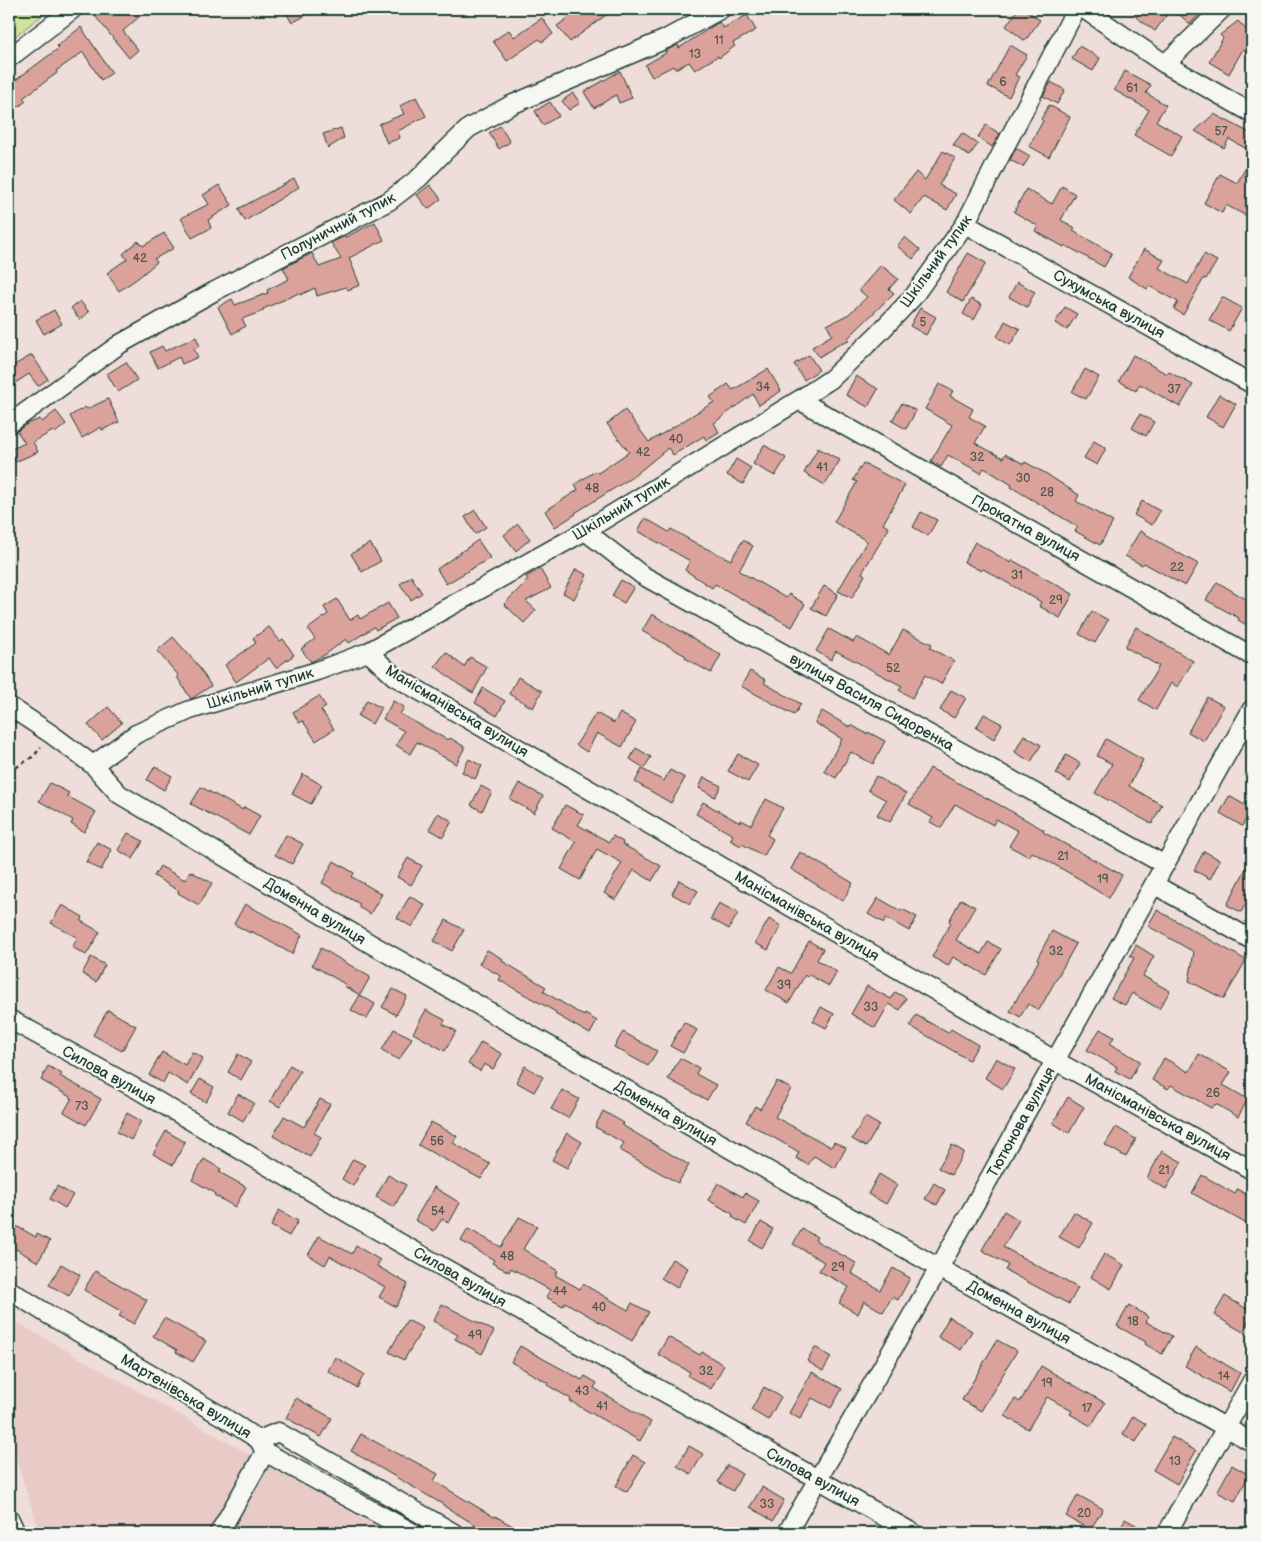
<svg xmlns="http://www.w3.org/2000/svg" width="1261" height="1542" font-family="'Balsamiq Sans',sans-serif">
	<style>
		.built { fill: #e8cbc6 }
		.green { fill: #cce59b; stroke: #769168 }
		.building { fill: #dba29b; stroke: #1f3d34 }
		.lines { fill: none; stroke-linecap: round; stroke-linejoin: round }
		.minor-casing { stroke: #1f3d34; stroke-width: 21 }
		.path { stroke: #1f3d34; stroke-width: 2.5; stroke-dasharray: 4 4; stroke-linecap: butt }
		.minor { stroke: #f6f6f2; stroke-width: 18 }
		.labels { text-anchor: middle; stroke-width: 4; stroke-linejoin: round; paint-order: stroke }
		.number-label { font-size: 12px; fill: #4e564e }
		.street-label { font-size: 15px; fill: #1f3d34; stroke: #f6f6f2 }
	</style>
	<rect width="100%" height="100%" fill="#eeddd8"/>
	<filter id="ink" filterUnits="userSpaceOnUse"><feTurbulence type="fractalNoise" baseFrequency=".02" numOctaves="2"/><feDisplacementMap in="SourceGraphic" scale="10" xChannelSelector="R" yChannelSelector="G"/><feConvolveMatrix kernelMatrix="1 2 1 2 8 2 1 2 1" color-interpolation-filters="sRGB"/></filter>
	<g filter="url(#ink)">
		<path class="built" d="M9,1318L388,1533H40L9,1438Z"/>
		<path class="green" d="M9,9H50L9,41Z"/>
		<path class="building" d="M107,9H148L123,31L138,50L129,58L96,17Z
			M284,9H317L292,23Z
			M580,9H614L570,42L557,26Z
			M1018,9H1024L1040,20L1025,41L1006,26Z
			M1142,9H1171L1155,31L1136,17Z
			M1173,9H1205L1190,24Z
			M747,15L756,30L733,43L735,46L719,58L718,56L695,70L689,62L675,69L673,66L652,77L645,65L666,53L665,51L678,45L679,48L719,22L723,28Z
			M542,18L553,34L542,42L539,39L507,61L493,41L509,30L514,37Z
			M1238,21L1252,36V59L1243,49L1229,74L1209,62L1223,38L1220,35Z
			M81,27L112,73L101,80L83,52L56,71L57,73L23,98L26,101L9,114V85L59,48L57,46Z
			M1010,45L1027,55L1015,75L1019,77L1009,97L988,86Z
			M1079,46L1100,58L1093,71L1072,59Z
			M620,71L632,98L619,103L616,95L594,108L584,92Z
			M1125,71L1151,85L1146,93L1166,105L1156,121L1182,136L1171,156L1134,135L1149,110L1114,90Z
			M1051,82L1065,90L1057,104L1043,96Z
			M573,93L580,103L569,110L562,101Z
			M416,97L426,116L398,131L400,138L387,143L379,124L404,114L400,106Z
			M550,102L559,116L543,125L535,111Z
			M1049,105L1070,117L1049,157L1029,146L1043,121L1041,119Z
			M1214,114L1252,134V152L1229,139L1224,148L1195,131Z
			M986,125L1000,134L992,147L978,137Z
			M500,126L510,142L499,149L489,133Z
			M341,128L344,138L328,148L323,134Z
			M962,133L978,144L969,156L953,145Z
			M1016,148L1030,156L1023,167L1010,160Z
			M943,151L955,158L939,185L956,194L947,210L924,197L911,214L894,200L916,172L925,180Z
			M1252,157V219L1226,205L1222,213L1204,203L1220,174L1237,183Z
			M294,179L299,187L245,221L238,209Z
			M219,185L232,205L208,220L211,228L192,238L181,218L209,204L203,195Z
			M430,185L441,199L428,209L417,195Z
			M1062,186L1075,194L1061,220L1075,228L1073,231L1112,253L1104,267L1065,245L1064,247L1035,231L1038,226L1014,212L1026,189L1052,204Z
			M375,222L384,240L349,258L360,285L348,290L346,287L317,296L315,288L300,295L299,293L263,309V311L242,319L246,326L232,334L218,307L232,299L235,305L268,293L267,290L289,279L283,268L312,253L319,267L341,259L331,243L345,236L346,237Z
			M164,233L174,248L154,259L157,262L138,278L119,291L107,273L127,259L123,254L138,241L143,246Z
			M905,237L920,250L913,259L897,246Z
			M1144,249L1164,260L1159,268L1188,284L1204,254L1217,261L1206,279L1204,278L1183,315L1174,309L1178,302L1149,286L1147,289L1128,277Z
			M968,253L986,263L963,302L946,292Z
			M881,265L898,279L889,289L894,293L848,338L849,341L838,345L819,357L812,347L832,335L827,325L849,314L867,297L859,290Z
			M1017,282L1035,292L1027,307L1009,297Z
			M1222,297L1242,308L1229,331L1209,320Z
			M971,299L982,305L974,320L963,314Z
			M80,301L89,312L80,320L71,308Z
			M1065,307L1077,314L1067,330L1055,323Z
			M920,308L936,317L926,335L910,326Z
			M54,310L62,324L44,334L36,320Z
			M1005,321L1020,329L1010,345L997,337Z
			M196,337L200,346L194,349L198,357L182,364L179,357L158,368L150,352L162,346L165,351Z
			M32,355L48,379L38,386L29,374L9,387V368Z
			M809,355L819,370L804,380L794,364Z
			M1133,355L1167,374L1169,372L1193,385L1180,407L1140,384L1136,391L1119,381Z
			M126,362L137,380L118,392L107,374Z
			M768,369L781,391L759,405L753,394L714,423L719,432L706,440L704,436L673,455L668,448L634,476L575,513L576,514L555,527L545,511L578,490L575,484L596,471L598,473L629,452L607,424L625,410L649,442L714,402L710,397L728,384L733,390Z
			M1085,369L1099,377L1086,399L1072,392Z
			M856,376L878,389L868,407L846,395Z
			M939,384L953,391L950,396L973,409L969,417L985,426L975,443L1003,458L1005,454L1024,464L1025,462L1045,473L1079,495L1076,501L1113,522L1100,545L1075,531L1078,527L1011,487L1012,485L984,468L981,473L948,455L941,467L931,461L952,425L925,409Z
			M1219,394L1236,404L1223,427L1206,417Z
			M108,399L119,422L102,430L101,427L82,438L70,416L85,407L87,409Z
			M902,403L916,411L906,429L892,421Z
			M56,411L66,424L55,433L53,431L33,442L38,452L15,462L10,450L25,443L17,431L27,424L40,419L42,422Z
			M1140,414L1154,422L1146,436L1132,428Z
			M1094,441L1106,448L1097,465L1084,458Z
			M764,445L786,458L775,476L753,464Z
			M818,448L840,460L825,485L804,473Z
			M736,459L751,468L743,484L727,475Z
			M863,463L905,485L883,524L889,528L862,573L865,575L852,598L838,591L867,541L834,522L857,482L853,480Z
			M1142,501L1160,511L1152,525L1134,515Z
			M475,510L486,527L475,534L465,517Z
			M921,512L937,520L928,536L913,527Z
			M645,518L669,532L671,529L699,545L731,560L743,540L753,546L739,571L786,598L789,594L805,604L792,627L715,584L712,588L685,570L690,561L638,531Z
			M518,524L530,539L516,551L504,535Z
			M1140,531L1198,564L1185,586L1144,563L1142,565L1125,556Z
			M478,540L490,558L446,584L437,569Z
			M975,542L1011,563L1012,560L1073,594L1060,618L1039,606L1041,602L983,569L981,571L964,562Z
			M370,543L381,561L362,572L351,554Z
			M540,569L551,588L526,601L536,610L524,623L504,604L528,580L526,577Z
			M576,569L587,575L574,599L563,593Z
			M411,576L422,593L411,600L400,584Z
			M621,580L634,587L624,603L612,596Z
			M1217,582L1249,601L1252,595V628L1238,620L1239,618L1206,600Z
			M824,586L838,594L826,616L811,608Z
			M337,599L350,620L358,615L360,619L388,603L397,618L376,630L374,627L349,643L346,639L326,654L311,662L301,649L315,639L308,629L328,614L324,607Z
			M1092,611L1108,620L1095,643L1079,634Z
			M652,614L721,655L711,673L685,658L686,656L642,631Z
			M269,627L280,641L283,639L294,655L276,668L269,658L236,682L225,665L256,643L253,638Z
			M1136,627L1193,661L1178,687L1171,683L1156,710L1139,700L1159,666L1125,647Z
			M829,629L853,642L857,637L889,655L903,630L932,644L930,648L954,661L941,684L925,675L912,698L899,690L902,686L836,651L831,660L816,651Z
			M173,637L197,664L211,686L191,699L177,677L179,676L157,651Z
			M446,652L464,667L470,657L487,667L473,693L458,684L435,666Z
			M750,671L766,680L764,683L801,704L794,715L741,686Z
			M518,677L542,691L533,708L509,694Z
			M483,688L505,701L497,716L475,703Z
			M951,690L966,698L954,718L940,710Z
			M319,696L326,707L321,710L334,729L316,741L303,721L299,723L293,712Z
			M1207,697L1224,706L1204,741L1188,732Z
			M367,700L381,708L372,724L358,716Z
			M393,701L404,707L400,714L448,740L450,738L465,747L456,764L417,742L410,754L396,745L404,731L383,719Z
			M108,707L122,723L102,740L88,725Z
			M822,711L850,727L851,725L867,734L868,732L885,741L873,764L851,752L836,778L824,771L842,739L815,723Z
			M596,713L614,723L620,713L636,722L622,747L597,733L587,752L576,745Z
			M984,714L1002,724L994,739L976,728Z
			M1024,735L1041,745L1031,762L1015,752Z
			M1106,739L1143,760L1129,786L1162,805L1152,824L1095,793L1112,764L1097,756Z
			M636,748L651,757L644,768L630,759Z
			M738,754L758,765L748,782L728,771Z
			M1066,755L1080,763L1070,782L1056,774Z
			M469,759L482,766L475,779L462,772Z
			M155,766L172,776L164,790L147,780Z
			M930,768L1009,810L1044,830L1043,832L1122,875L1109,898L1084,883L1085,882L1032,852L1029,857L1009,846L1018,831L996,819L993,825L955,804L941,828L930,822L933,818L909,804Z
			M642,769L664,781L670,770L685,778L671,803L635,782Z
			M303,774L322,785L311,804L292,794Z
			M876,776L906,794L890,822L877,815L886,800L868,790Z
			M704,777L721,786L715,797L699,788Z
			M50,783L69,793L67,796L96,812L84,832L71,824L73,820L39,801Z
			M519,783L543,796L534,813L510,799Z
			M481,786L492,792L482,811L471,805Z
			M201,787L243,810L244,807L260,816L249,835L191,804Z
			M1229,796L1252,809L1242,826L1220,813Z
			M766,799L783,808L767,835L773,839L764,856L742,844L741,846L730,840L733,835L696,814L703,802L740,823L741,820L751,825Z
			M565,805L584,815L578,825L609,842L613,836L623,842L622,844L661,866L652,881L634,870L616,900L604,893L622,863L597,849L580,880L561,869L576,842L552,828Z
			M438,813L452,821L443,837L429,829Z
			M128,833L143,841L133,859L118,850Z
			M286,835L303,844L292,864L275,855Z
			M97,842L112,850L101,870L86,862Z
			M1204,851L1220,860L1210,879L1194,870Z
			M800,852L853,883L843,901L791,869Z
			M1252,857V908L1245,905L1241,912L1227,905Z
			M408,858L422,866L411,885L397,877Z
			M334,861L354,873L352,877L382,894L370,914L358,907L360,904L322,883Z
			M160,866L185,880L190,871L212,883L199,905L178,893L179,891L154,876Z
			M679,880L698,891L690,904L672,894Z
			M410,896L425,905L412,927L397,918Z
			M878,898L901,911L902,909L917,917L909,931L886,918L884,923L868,914Z
			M961,899L975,907L956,940L981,954L988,942L1001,949L986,975L953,957L948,966L932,957L951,923L949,921Z
			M719,903L738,913L729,929L711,919Z
			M245,904L302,935L292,954L251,931L250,933L234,924Z
			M62,905L83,917L81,921L100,932L86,955L72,947L78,938L51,923Z
			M1157,910L1246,960L1224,999L1189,981L1194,952L1148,926Z
			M769,919L781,926L768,950L755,943Z
			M446,920L464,930L452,951L434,941Z
			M1052,931L1076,944L1039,1010L1028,1004L1020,1017L1010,1011L1039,960L1037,959Z
			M809,941L823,949L817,960L837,972L829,986L809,975L807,977L805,975L789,1003L766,990L779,967L791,973Z
			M1136,945L1154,956L1143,976L1170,991L1159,1009L1132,993L1125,1005L1111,998L1134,958L1130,956Z
			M321,948L370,977L360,995L344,986L345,984L312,965Z
			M487,950L503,959L502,961L546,987L543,991L584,1016L585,1014L597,1021L590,1034L555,1014L556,1012L499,980L501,976L479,964Z
			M91,957L105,965L96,982L82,974Z
			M867,986L891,999L895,992L906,998L900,1010L889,1004L875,1028L851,1014Z
			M393,989L407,996L396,1015L382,1007Z
			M360,995L375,1004L367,1019L351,1010Z
			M821,1007L834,1014L826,1028L813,1021Z
			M108,1010L136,1026L122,1051L93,1035Z
			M426,1010L445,1020L443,1024L456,1031L445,1051L413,1033Z
			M916,1015L948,1033L951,1029L978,1045L969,1060L910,1026Z
			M684,1022L697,1030L683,1053L670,1046Z
			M394,1029L412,1038L399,1060L382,1050Z
			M1100,1029L1114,1037L1110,1044L1140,1061L1130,1079L1115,1071L1117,1067L1087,1050Z
			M623,1032L657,1051L648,1066L614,1047Z
			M481,1042L502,1054L493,1069L484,1064L480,1071L468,1064Z
			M162,1052L185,1065L192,1052L203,1058L188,1085L168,1073L163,1083L149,1075Z
			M238,1054L251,1062L241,1080L228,1072Z
			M1199,1054L1231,1072L1223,1085L1248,1099L1238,1117L1216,1104L1211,1108L1171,1085L1168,1089L1152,1080L1164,1058L1189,1072Z
			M680,1058L699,1068L696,1074L716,1085L707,1100L668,1079Z
			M996,1058L1015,1069L1003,1089L985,1078Z
			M290,1065L300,1071L280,1107L270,1101Z
			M48,1066L62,1074L60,1076L101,1099L86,1125L64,1112L72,1098L41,1080Z
			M525,1066L543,1077L534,1092L516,1082Z
			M200,1079L214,1087L206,1102L191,1094Z
			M777,1081L791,1089L775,1117L831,1147L834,1142L846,1148L835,1168L814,1156L808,1165L796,1158L799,1152L746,1122L755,1106L760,1109Z
			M562,1090L579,1099L568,1118L551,1109Z
			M238,1094L254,1103L243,1121L228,1112Z
			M1068,1097L1084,1107L1069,1133L1053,1123Z
			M320,1099L330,1104L314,1133L321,1137L310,1157L273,1136L284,1116L304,1127Z
			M603,1111L624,1123L622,1125L689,1165L678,1183L620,1150L624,1143L595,1127Z
			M127,1113L141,1121L131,1140L117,1132Z
			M865,1117L879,1125L866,1147L852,1139Z
			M431,1122L457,1136L453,1143L490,1164L481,1179L418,1145Z
			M1116,1127L1136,1139L1126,1157L1105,1145Z
			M166,1131L185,1142L173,1165L153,1154Z
			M567,1133L582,1142L567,1168L552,1160Z
			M952,1145L964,1152L951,1175L938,1168Z
			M1162,1151L1182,1162L1166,1189L1147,1178Z
			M204,1159L221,1169L219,1172L246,1187L235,1207L214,1195L215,1193L192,1180Z
			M353,1159L365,1165L353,1186L342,1179Z
			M879,1174L897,1185L886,1204L868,1194Z
			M388,1175L406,1185L394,1207L376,1197Z
			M1202,1175L1235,1194L1237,1189L1252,1198V1227L1192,1193Z
			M718,1183L743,1197L745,1193L759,1201L746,1225L732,1217L733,1214L708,1200Z
			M934,1183L945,1190L937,1205L925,1199Z
			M57,1186L73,1195L65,1208L50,1199Z
			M434,1187L460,1203L449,1223L442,1219L434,1231L415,1220Z
			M279,1210L298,1221L289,1236L271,1226Z
			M1004,1211L1019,1220L1003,1247L1078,1288L1069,1304L1005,1270L1008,1265L982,1250Z
			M1074,1212L1093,1223L1079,1248L1059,1237Z
			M519,1217L537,1226L523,1249L558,1271L555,1275L580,1289L583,1284L628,1310L632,1303L649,1312L632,1341L565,1302L563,1306L546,1297L550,1290L511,1268L509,1272L492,1263L494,1260L461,1241L468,1229L501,1247Z
			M9,1222L36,1237L37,1234L50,1241L38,1262L9,1245Z
			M761,1222L773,1229L762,1248L750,1241Z
			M802,1229L817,1237L815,1240L856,1263L851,1273L880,1290L893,1268L910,1278L898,1300L892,1297L883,1312L864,1301L858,1314L839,1303L849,1287L819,1271L824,1262L793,1244Z
			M319,1236L352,1254L356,1246L380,1260L377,1266L408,1284L396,1307L379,1297L385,1287L330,1256L325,1265L308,1255Z
			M1104,1254L1124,1265L1111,1289L1091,1277Z
			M672,1259L688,1268L677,1288L661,1278Z
			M61,1264L80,1275L69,1296L49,1285Z
			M95,1271L147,1300L134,1324L119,1316L122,1312L84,1290Z
			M1225,1296L1252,1312V1315L1243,1332L1214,1315Z
			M442,1304L494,1331L482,1354L455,1339L458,1335L433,1321Z
			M1129,1305L1149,1317L1146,1322L1172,1336L1162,1354L1145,1344L1146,1342L1117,1326Z
			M949,1317L972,1331L961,1350L938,1337Z
			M164,1318L206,1341L193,1362L176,1352L177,1350L153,1336Z
			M407,1320L423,1328L404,1360L389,1352Z
			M668,1337L700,1355L702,1352L724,1365L711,1389L688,1376L690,1372L658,1354Z
			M997,1340L1017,1351L981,1411L962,1400Z
			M520,1346L582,1380L585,1376L597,1383L594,1388L651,1422L640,1441L570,1401L571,1399L547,1385L548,1383L511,1362Z
			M815,1347L831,1357L823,1371L807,1361Z
			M1196,1347L1240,1373L1230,1392L1185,1366Z
			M335,1357L364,1374L357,1388L328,1371Z
			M1041,1366L1105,1403L1091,1426L1070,1414L1072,1411L1047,1397L1028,1429L1005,1416L1015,1399L1020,1402Z
			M812,1372L842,1389L831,1408L812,1398L800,1419L789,1413Z
			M764,1387L781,1397L768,1420L751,1410Z
			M296,1398L332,1418L321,1437L286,1418Z
			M1133,1416L1146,1424L1136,1442L1123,1434Z
			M361,1434L407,1459L408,1458L438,1474L434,1481L494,1517L495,1516L525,1533H489L444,1506V1505L351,1451Z
			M1172,1437L1196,1451L1177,1484L1153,1470Z
			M689,1446L703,1454L691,1474L677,1466Z
			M633,1455L645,1462L627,1492L616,1486Z
			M727,1465L742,1474L733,1491L718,1482Z
			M1232,1465L1249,1475L1235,1501L1217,1492Z
			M762,1487L784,1500L773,1521L750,1507Z
			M1078,1495L1103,1509L1090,1530L1066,1516Z
			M1125,1519L1150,1533H1117Z"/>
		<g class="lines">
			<g class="minor-casing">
				<path id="minor" d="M1084,9L1165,64L1252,113
					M9,58L73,9
					M1165,64L1222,9
					M965,224L1252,384
					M799,400L1252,656
					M9,424L120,344L215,291L389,201L419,178L444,152L469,128L511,105L666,39L721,9
					M585,531L642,575L1165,865
					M368,652L394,676L1056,1061L1252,1170
					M9,706L51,734L93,765L136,734L190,710L317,671L368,652L585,531L799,400L831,379L877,335L913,297L965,224L1076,9
					M93,765L119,794L371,944L939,1268L1252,1442
					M1155,885L1252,940
					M9,1019L135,1088L363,1222L913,1533
					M9,1290L49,1315L225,1418L259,1440L265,1452L413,1533
					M259,1440L278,1432L454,1533
					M9,1518L16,1533
					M219,1533L265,1452
					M787,1533L939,1268L1252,709
					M1167,1533L1252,1381"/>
			</g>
			<path class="path" d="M9,772L34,756L41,747"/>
			<use href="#minor" class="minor"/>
		</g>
	</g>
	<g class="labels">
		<g class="number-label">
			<text x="719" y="44">11</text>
			<text x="695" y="58">13</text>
			<text x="1003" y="86">6</text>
			<text x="1132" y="92">61</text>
			<text x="1221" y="135">57</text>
			<text x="140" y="262">42</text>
			<text x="923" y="326">5</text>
			<text x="763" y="391">34</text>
			<text x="1174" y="393">37</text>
			<text x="676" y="443">40</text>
			<text x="643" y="456">42</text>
			<text x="977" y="461">32</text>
			<text x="822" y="471">41</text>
			<text x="1023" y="482">30</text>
			<text x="592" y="492">48</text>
			<text x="1047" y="496">28</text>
			<text x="1177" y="571">22</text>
			<text x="1017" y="579">31</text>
			<text x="1056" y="604">29</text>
			<text x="893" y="672">52</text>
			<text x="1063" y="860">21</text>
			<text x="1103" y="883">19</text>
			<text x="1056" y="955">32</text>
			<text x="784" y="989">39</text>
			<text x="871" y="1011">33</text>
			<text x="1213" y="1097">26</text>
			<text x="82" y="1110">73</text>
			<text x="437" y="1145">56</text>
			<text x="1164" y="1174">21</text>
			<text x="438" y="1215">54</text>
			<text x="507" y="1260">48</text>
			<text x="838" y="1271">29</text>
			<text x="560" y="1295">44</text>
			<text x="599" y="1311">40</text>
			<text x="1133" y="1325">18</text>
			<text x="475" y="1339">49</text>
			<text x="706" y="1375">32</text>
			<text x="1224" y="1380">14</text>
			<text x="1047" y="1387">19</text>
			<text x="582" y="1395">43</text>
			<text x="602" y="1410">41</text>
			<text x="1087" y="1412">17</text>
			<text x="1175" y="1465">13</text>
			<text x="767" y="1508">33</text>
			<text x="1084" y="1517">20</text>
		</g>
		<g class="street-label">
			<text transform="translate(338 226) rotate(-28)" y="5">Полуничний тупик</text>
			<text transform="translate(936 261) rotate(-54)" y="5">Шкільний тупик</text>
			<text transform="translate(1109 304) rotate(29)" y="5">Сухумська вулиця</text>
			<text transform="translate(621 508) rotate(-31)" y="5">Шкільний тупик</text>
			<text transform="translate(1026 528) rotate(29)" y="5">Прокатна вулиця</text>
			<text transform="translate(260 688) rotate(-17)" y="5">Шкільний тупик</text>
			<text transform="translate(872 702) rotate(29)" y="5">вулиця Василя Сидоренка</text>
			<text transform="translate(457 711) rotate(31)" y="5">Манісманівська вулиця</text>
			<text transform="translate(315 911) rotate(31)" y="5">Доменна вулиця</text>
			<text transform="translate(807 916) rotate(30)" y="5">Манісманівська вулиця</text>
			<text transform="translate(109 1075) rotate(29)" y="5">Силова вулиця</text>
			<text transform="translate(666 1113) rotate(30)" y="5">Доменна вулиця</text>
			<text transform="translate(1158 1117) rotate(29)" y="5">Манісманівська вулиця</text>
			<text transform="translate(1021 1122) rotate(-61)" y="5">Тютюнова вулиця</text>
			<text transform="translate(460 1277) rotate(30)" y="5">Силова вулиця</text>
			<text transform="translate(1019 1312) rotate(29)" y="5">Доменна вулиця</text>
			<text transform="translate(186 1396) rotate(31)" y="5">Мартенівська вулиця</text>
			<text transform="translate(813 1477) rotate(29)" y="5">Силова вулиця</text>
		</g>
	</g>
	<rect width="1261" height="1542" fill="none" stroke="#f6f6f2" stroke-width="30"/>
	<rect x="15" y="15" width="1231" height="1512" fill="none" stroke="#1f3d34" stroke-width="2" filter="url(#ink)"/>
</svg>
